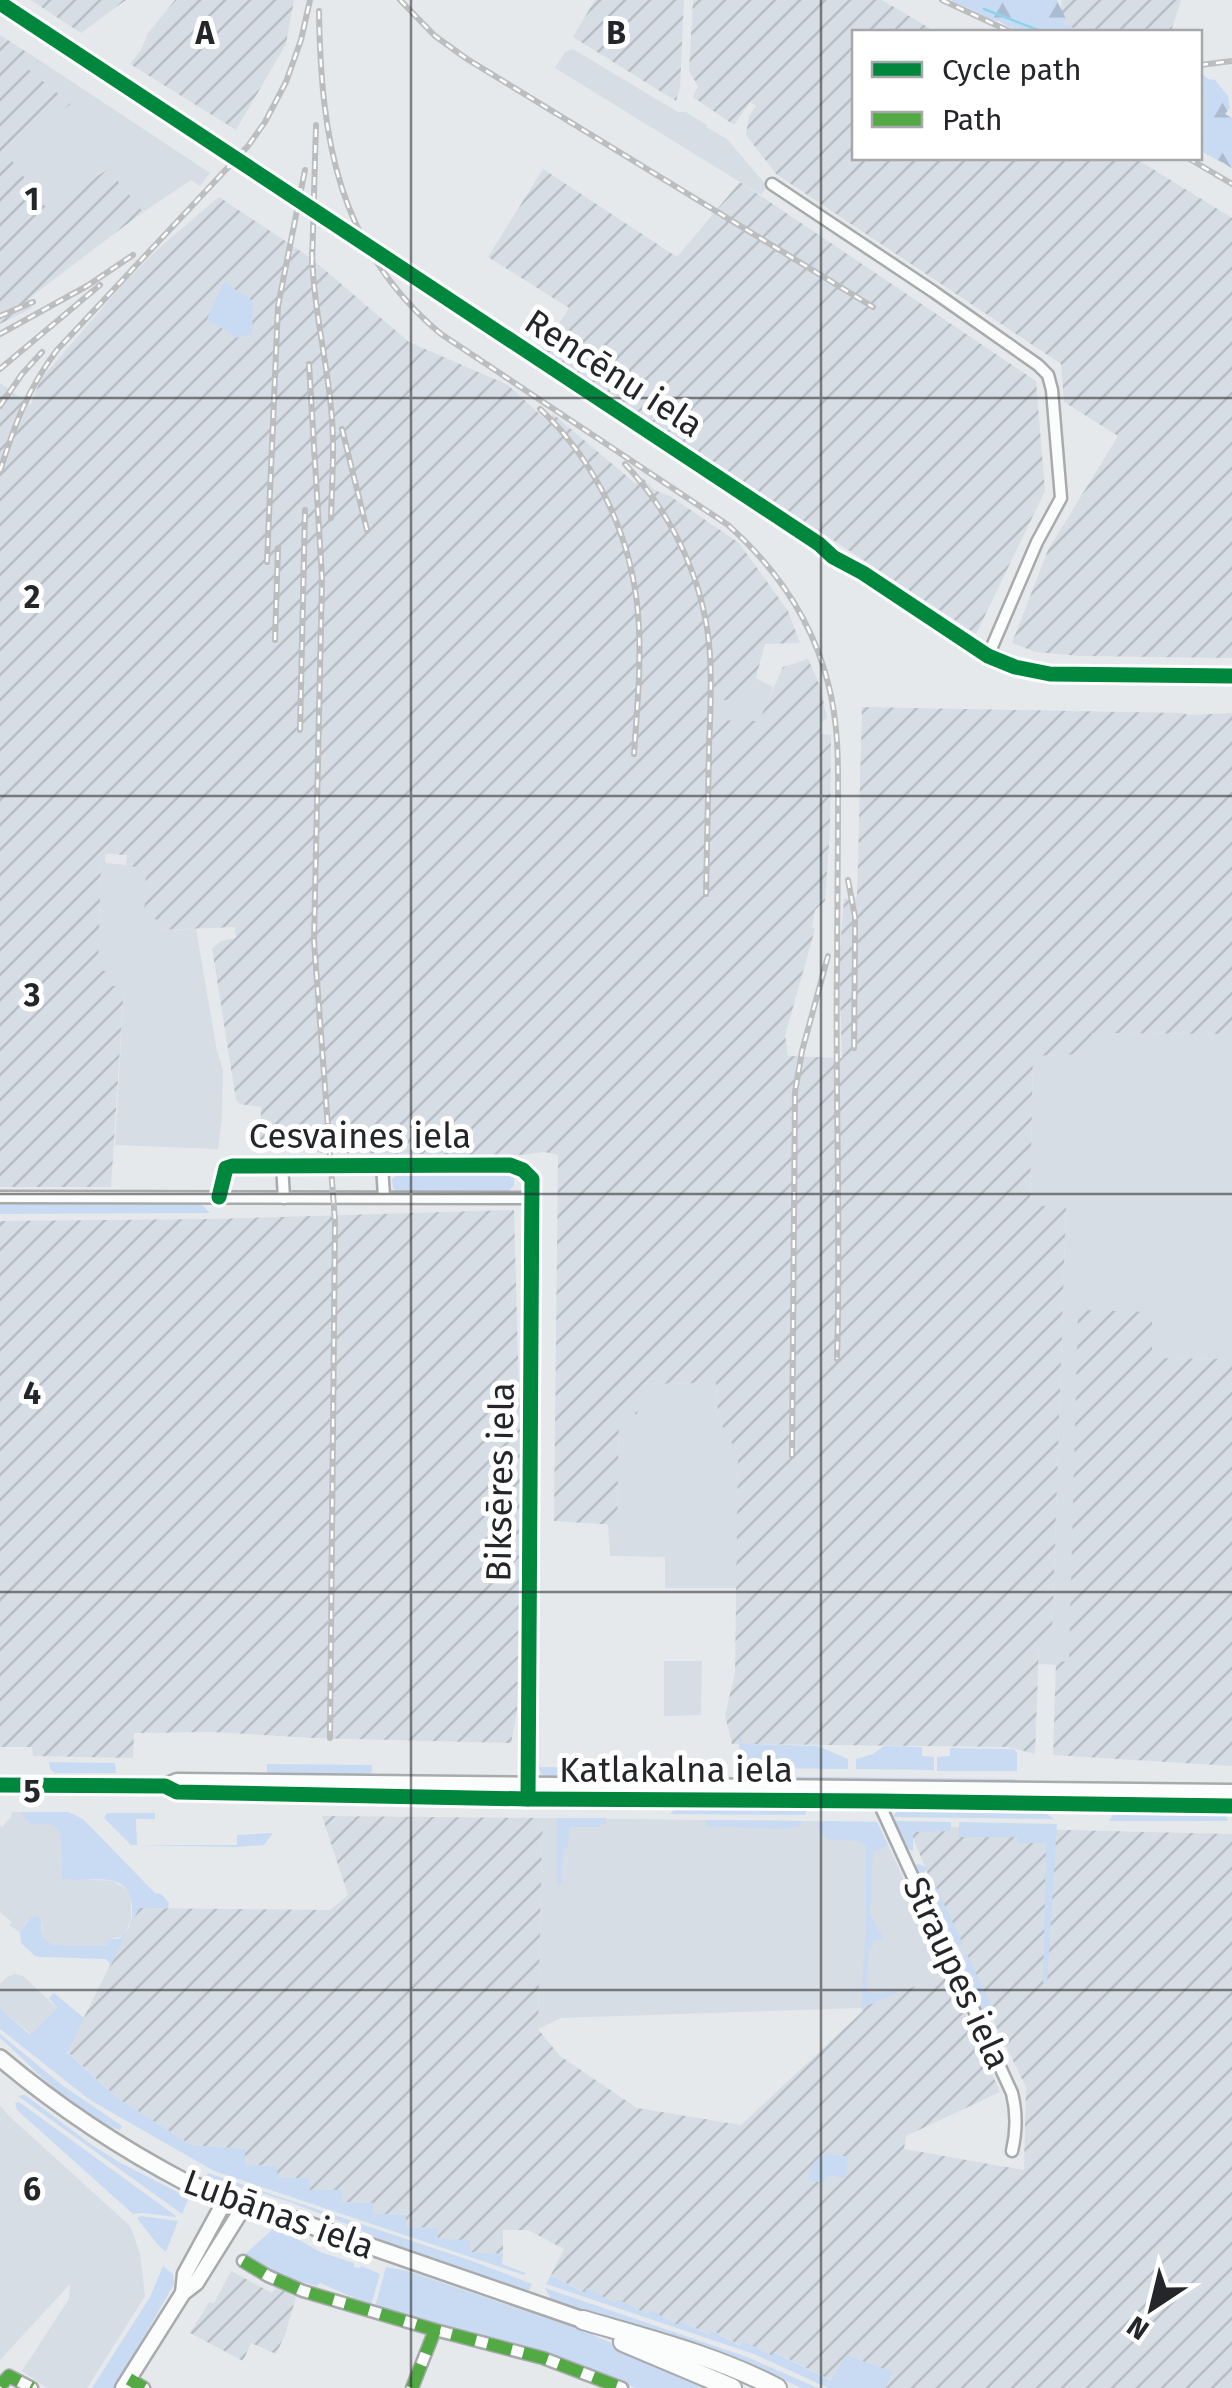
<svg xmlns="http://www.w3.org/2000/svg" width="1232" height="2388" font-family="'Fira Sans',sans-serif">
<defs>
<pattern id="industrial-furrows" width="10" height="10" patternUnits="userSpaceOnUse" patternTransform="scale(2.5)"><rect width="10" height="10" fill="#d6dde5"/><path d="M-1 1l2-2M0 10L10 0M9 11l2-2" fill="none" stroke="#b8bec4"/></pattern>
<pattern id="forest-firs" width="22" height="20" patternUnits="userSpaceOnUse" patternTransform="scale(2.5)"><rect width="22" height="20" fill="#c8dbf2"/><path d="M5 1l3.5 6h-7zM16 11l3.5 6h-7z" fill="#acbcd0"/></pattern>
</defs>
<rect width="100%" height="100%" fill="#e6e9ec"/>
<g fill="#d6dde5">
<polygon points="573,49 678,112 686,112 707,125 706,127 727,139 767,186 761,195 555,68 565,52"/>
<polygon points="39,60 210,173 200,186 191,180 143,212 107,169 47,210 5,151 71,104 28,69"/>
<polygon points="756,678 773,687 760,722 712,720 711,700 745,700 752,692"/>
<polygon points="101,858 105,858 106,863 146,867 159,930 196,929 217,1051 223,1070 222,1117 218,1149 115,1145 124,987 110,986 98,971"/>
<polygon points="1091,1033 1232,1034 1232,1359 1152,1358 1069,1662 1057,1662 1056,1665 1039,1664 1039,1645 1052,1635 1066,1209 1030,1206 1033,1056 1087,1054"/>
<polygon points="716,1383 718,1418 738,1453 737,1588 665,1588 665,1557 610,1556 608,1524 617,1524 619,1415 642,1384"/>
<polygon points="664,1661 702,1661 701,1715 664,1716"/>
<polygon points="12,1812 23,1812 23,1816 30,1824 53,1825 60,1832 62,1878 113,1881 129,1891 131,1897 131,1920 124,1936 109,1939 107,1946 52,1945 42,1936 42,1923 27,1921 20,1932 9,1925 12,1922 0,1912 0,1825 2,1827 11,1817"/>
<polygon points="546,1818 877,1822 948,1973 861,2008 561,2018 538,2029 542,1834"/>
<polygon points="14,1974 23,1976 57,2008 32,2035 0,2008 0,1984 7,1977"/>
<polygon points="0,2105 9,2116 130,2226 140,2253 145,2296 87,2388 47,2388 22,2371 69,2299 70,2284 0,2360"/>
</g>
<g fill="url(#industrial-furrows)">
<polygon points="31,0 126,0 81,33"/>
<polygon points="175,0 294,0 286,44 236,130 130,64 141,50 148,33"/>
<polygon points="595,0 684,0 680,88 676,101 573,37"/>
<polygon points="693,0 882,0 936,32 854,32 854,158 1135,158 1232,218 1232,658 1080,656 1036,652 1012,643 1048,550 1118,436 1064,402 1061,364 776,174 746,135 749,116 756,106 750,102 734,125 693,97 698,86 689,71"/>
<polygon points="1062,0 1181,0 1171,32 1081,32 1058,26"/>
<polygon points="0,35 39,60 28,69 71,104 5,151 47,209 108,169 143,212 28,299 32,308 0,324"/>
<polygon points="543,169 677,257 740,182 1036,381 1045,491 976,634 542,349 569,308 488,257"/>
<polygon points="219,197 312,259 409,342 508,385 547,421 553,414 636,484 643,478 654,490 670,496 739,543 788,611 800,643 765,644 752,692 745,700 712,700 712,720 759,721 783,667 808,659 820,686 827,718 821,723 820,734 831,735 830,830 825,901 815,910 812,927 815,929 785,1036 788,1056 842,1058 839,964 844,899 857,897 862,707 1183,713 1188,715 1232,713 1232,1034 1092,1033 1088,1054 1033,1056 1030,1205 1066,1208 1052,1635 1039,1646 1035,1754 1008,1747 732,1744 725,1715 735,1673 738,1454 718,1418 716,1383 642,1384 637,1414 619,1415 617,1525 554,1521 558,1155 545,1152 520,1155 325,1153 306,1151 305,1149 260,1150 261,1107 240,1104 236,1100 212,948 221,941 236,938 235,927 159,930 156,919 144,919 146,868 126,866 127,855 106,854 105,858 101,859 98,970 112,972 111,986 124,986 111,1187 0,1187 0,383 31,405 40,380 124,283 160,247"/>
<polygon points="514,1210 521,1468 517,1712 511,1743 314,1738 211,1732 134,1733 133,1758 33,1756 32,1747 0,1747 0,1221 212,1219"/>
<polygon points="1078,1310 1152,1312 1152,1358 1232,1359 1232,1766 1053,1755 1056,1662 1069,1661"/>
<polygon points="322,1816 546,1818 542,1834 538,2029 560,2056 637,2108 741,2125 863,2011 861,2008 948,1973 1000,2092 906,2136 904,2149 1024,2170 1026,2087 966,1965 908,1826 1232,1834 1232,2388 885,2388 893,2372 832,2381 775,2352 772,2356 744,2342 741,2346 713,2331 710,2335 681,2321 678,2325 650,2311 647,2315 619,2300 616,2304 587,2289 585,2293 551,2275 564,2249 528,2230 503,2230 503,2254 470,2252 469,2240 437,2240 437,2228 405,2227 405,2215 373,2214 373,2203 341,2202 277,2178 277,2166 245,2165 245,2149 191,2145 116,2097 67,2051 139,1908 330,1910 348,1895"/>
<polygon points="231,2271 272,2293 276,2287 296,2297 285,2335 276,2354 251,2343 243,2361 190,2333 209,2302 214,2303"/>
</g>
<g fill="#c8dbf2">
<polygon points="224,282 253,301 252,334 237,338 207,319"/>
<polygon points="402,1171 506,1172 514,1177 514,1185 508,1192 398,1192 393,1188 392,1179"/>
<polygon points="0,1204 201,1204 210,1213 0,1214"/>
<polygon points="741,1737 742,1744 818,1746 848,1759 848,1769 743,1768 739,1762 739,1738"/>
<polygon points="884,1746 922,1747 922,1756 934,1757 934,1770 856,1769 856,1759 873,1754"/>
<polygon points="950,1748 1014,1749 1017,1753 1017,1771 937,1771 937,1757 950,1756"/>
<polygon points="49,1762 115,1763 116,1773 55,1773 50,1769"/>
<polygon points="267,1764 372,1765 372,1771 368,1777 364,1778 267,1774"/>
<polygon points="539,1767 727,1770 717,1781 548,1779 541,1774"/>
<polygon points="748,1776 1016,1779 1011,1784 755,1782"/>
<polygon points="679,1805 801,1807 806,1811 806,1815 670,1814"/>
<polygon points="904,1808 1041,1810 1054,1819 893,1817 898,1809"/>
<polygon points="1115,1811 1225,1813 1228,1821 1109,1821"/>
<path d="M 23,1812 L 68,1812 L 83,1819 L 155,1893 L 161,1894 L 169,1903 L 168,1908 L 139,1908 L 111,1965 L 106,1959 L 41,1957 L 35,1956 L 21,1943 L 20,1932 L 31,1917 L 36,1916 L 41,1920 L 42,1936 L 52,1945 L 107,1946 L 109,1939 C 115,1939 120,1940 124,1935 C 136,1923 136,1891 119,1883 C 103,1875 79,1883 62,1878 L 60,1832 L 53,1825 L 30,1824 L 23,1816 Z"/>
<polygon points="107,1813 155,1813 155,1819 136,1819 137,1845 237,1845 237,1835 273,1833 264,1845 236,1847 131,1845 104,1818"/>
<polygon points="557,1818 606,1818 606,1824 601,1824 600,1827 569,1827 568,1848 563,1849 562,1884 557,1885"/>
<polygon points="706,1820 801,1821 801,1826 785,1829 706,1826"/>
<polygon points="818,1821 877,1822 888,1845 873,1852 870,1915 883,1938 873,1941 873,1947 869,1948 866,1992 880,1994 896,1990 897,1993 861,2008 866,1922 866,1847 863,1843 858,1841 827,1839 818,1828"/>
<polygon points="892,1821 951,1822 951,1831 913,1832 913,1851 904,1847"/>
<polygon points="959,1822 1057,1824 1047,1984 1043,1983 1046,1843 1018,1843 1017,1837 959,1837"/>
<polygon points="918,1864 928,1868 924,1872 928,1879 932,1878 963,1944 958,1946 950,1943 914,1869"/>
<polygon points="967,1954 995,2013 986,2015 983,2013 960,1966 960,1959"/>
<polygon points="54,1993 84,2018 67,2052 116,2097 191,2145 245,2149 245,2165 277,2166 278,2178 309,2178 310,2190 341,2190 342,2202 373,2203 374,2214 406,2215 406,2227 438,2228 438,2239 470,2240 470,2252 503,2254 502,2264 526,2273 524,2275 214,2171 90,2100 0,2029 0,2008 29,2034 32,2034 57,2008 49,1998"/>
<path d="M 0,2034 L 62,2085 L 122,2126 L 120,2130 C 72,2114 38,2071 0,2038 Z"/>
<polygon points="25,2095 92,2145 119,2162 189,2198 182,2214 18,2096"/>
<polygon points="19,2102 176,2216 176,2217 142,2213 133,2214 17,2110 15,2103"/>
<path d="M 832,2153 L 848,2157 L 846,2178 L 826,2175 L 824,2183 L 808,2180 C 811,2164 815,2156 832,2153 Z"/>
<polygon points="208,2173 472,2261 532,2284 529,2290 527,2291 392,2245 347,2224 290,2202 252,2190 204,2179"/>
<polygon points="141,2216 178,2221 166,2252 157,2244 137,2218"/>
<path d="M 273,2229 L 291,2235 L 320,2252 L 354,2263 L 354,2267 L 359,2268 L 361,2266 L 380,2274 L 371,2305 L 320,2283 L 317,2286 C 293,2279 261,2274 245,2254 Z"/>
<polygon points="163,2266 173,2274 174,2284 115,2388 92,2388 150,2297"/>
<polygon points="386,2267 408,2271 584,2331 715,2388 636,2388 545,2353 375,2307"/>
<polygon points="551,2275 584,2293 587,2288 615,2303 618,2299 647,2314 650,2310 678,2325 681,2321 709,2335 712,2331 740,2346 743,2341 772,2356 774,2352 831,2381 846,2355 893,2372 885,2388 828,2388 754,2354 546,2284"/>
<polygon points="545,2288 747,2357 818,2388 801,2388 754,2365 711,2354 551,2299"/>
</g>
<g fill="url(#forest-firs)">
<path d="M 952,0 L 1057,0 L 1066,19 L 1062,24 L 1071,26 L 1079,32 C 1052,33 1021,38 999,21 C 981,20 968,5 953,3 Z"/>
<path d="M 1200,72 L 1208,79 L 1215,80 L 1228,96 L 1230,108 L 1225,114 L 1232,118 L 1232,169 C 1222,160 1210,158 1200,150 Z"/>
</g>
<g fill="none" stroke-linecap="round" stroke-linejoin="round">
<polyline stroke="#8cd4eb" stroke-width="2.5" points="984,9 1043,32"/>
<g stroke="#a8aaac" stroke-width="15">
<g id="street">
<polyline points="0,3 819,544 833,557 863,573 988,656 1015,667 1050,674 1232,676"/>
<polyline points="772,184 934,292 1038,365 1048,375 1052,390 1061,498 1037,542 988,656"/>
<polyline points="282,1165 284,1198"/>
<polyline points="382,1165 384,1197"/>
<polyline points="0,1197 533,1198"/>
<polyline points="219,1197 226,1168 232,1166 510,1165 523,1170 532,1179 528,1788"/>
<path d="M 878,1801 L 1012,2093 C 1017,2113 1017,2130 1012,2151"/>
<polyline points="243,2261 268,2276 303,2291 435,2330 543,2358 622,2388"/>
<polyline points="129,2379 144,2388"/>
<polyline points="0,2386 9,2376 32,2388"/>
<polyline points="412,2388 435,2330"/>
</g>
</g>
<g stroke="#a8aaac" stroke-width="19">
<g id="secondary">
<polyline points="0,1785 165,1786 177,1792 528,1799 878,1801 1232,1806"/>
<polyline points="165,1786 177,1781 1232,1792"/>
<polyline points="183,2293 185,2274 227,2197"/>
<polyline points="123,2388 183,2293 196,2283 246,2203"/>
</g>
</g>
<g stroke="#a8aaac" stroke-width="20">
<path id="primary" d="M 0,2058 C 58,2107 120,2148 187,2183 L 583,2320"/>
</g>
<g stroke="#a8aaac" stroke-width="22">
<g id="highway">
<path d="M 583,2320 C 648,2339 716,2356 777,2388"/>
<polyline points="623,2342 732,2388"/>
</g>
</g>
<use href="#street" stroke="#fbfcfc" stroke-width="10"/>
<use href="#secondary" stroke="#fbfcfc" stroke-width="14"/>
<use href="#primary" stroke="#fbfcfc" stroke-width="15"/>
<use href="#highway" stroke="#fbfcfc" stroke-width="18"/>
<g stroke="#bcbdbe" stroke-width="6">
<g id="rail">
<polyline points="400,0 435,36 467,59 873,307"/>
<polyline points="942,0 1011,32"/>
<path d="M 319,11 C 321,138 337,247 441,334 L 728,525 C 776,568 812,620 828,683 C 840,728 838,773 838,819 C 838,867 837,915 837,963 C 835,1095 841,1227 837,1359"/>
<polyline points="1200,65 1232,61"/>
<polyline points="1188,158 1232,184"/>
<path d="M 312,252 C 313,305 326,355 331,408 C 335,444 332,481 331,518"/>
<polyline points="312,265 316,125"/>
<polyline points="0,316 33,302"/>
<polyline points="0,334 87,286 133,255"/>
<polyline points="309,364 322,578 314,941 335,1221 330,1738"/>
<polyline points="0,369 100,285"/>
<polyline points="0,406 22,374 42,352"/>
<path d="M 540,409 C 597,462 632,538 638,614 C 642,660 637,708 634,754"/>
<polyline points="342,429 367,530"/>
<path d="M 625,464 C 674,516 706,585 710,656 C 712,687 710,718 709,748 C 708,797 707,846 706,894"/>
<path d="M 0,471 C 15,424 27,390 57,350 L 248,146 L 265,122 L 286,82 L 301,40 L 310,0"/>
<polyline points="267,562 278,306 305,170"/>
<polyline points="275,640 278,548"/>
<polyline points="300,730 305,510"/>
<polyline points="848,880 855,917 855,940 854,1048"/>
<polyline points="792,1456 795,1092 802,1051 828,956"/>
</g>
</g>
<use href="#rail" stroke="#fff" stroke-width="2.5" stroke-dasharray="8" stroke-linecap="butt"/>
<g stroke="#53aa44" stroke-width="12" stroke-dasharray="25 12" stroke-linecap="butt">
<polyline points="243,2261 268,2276 303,2291 435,2330 543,2358 622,2388"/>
<polyline points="129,2379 144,2388"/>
<polyline points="0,2386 9,2376 32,2388"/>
<polyline points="412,2388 435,2330"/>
</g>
<g stroke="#fff" stroke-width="21">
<g id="cycleway">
<polyline points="0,3 819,544 833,557 863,573 988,656 1015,667 1050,674 1232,676"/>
<polyline points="219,1197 226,1168 232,1166 510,1165 523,1170 532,1179 528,1799"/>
<polyline points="0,1785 165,1786 177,1792 528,1799 878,1801 1232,1806"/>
</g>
</g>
<use href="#cycleway" stroke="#00873e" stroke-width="15"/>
</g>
<path fill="none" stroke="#242629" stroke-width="2.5" stroke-opacity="0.55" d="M 411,0 L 411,2388M 821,0 L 821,2388M 0,398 L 1232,398M 0,796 L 1232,796M 0,1194 L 1232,1194M 0,1592 L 1232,1592M 0,1990 L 1232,1990"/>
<g text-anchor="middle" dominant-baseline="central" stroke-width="10" stroke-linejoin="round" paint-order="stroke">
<g font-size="35" fill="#242629" stroke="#fff">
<text transform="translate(614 373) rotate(33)">Rencēnu iela</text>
<text x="360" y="1136">Cesvaines iela</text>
<text transform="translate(500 1482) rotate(-89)">Biksēres iela</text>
<text x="676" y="1770">Katlakalna iela</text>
<text transform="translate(957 1973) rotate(65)">Straupes iela</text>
<text transform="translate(279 2214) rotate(20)">Lubānas iela</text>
</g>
</g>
<g font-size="32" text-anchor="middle" font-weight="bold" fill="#242629" stroke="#fff" stroke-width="10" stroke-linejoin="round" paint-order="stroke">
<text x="205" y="44">A</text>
<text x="616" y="44">B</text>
<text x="32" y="210">1</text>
<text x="32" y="608">2</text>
<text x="32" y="1006">3</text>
<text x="32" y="1404">4</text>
<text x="32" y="1802">5</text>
<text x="32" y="2200">6</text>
</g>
<rect x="852" y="30" width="350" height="130" fill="#ffffff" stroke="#a7a8a9" stroke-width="2.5"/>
<rect x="872" y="62" width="50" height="15" fill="#00873e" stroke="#a7a8a9" stroke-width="2.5"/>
<text x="942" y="80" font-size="30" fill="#242629">Cycle path</text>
<rect x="872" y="112" width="50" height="15" fill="#53aa44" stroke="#a7a8a9" stroke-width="2.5"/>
<text x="942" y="130" font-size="30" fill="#242629">Path</text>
<g transform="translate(1152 2308) rotate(215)" stroke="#ffffff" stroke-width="8" paint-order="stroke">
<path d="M0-8L18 38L0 25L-18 38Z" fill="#242629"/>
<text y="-15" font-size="28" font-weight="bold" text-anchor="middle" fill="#242629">N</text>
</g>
</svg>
